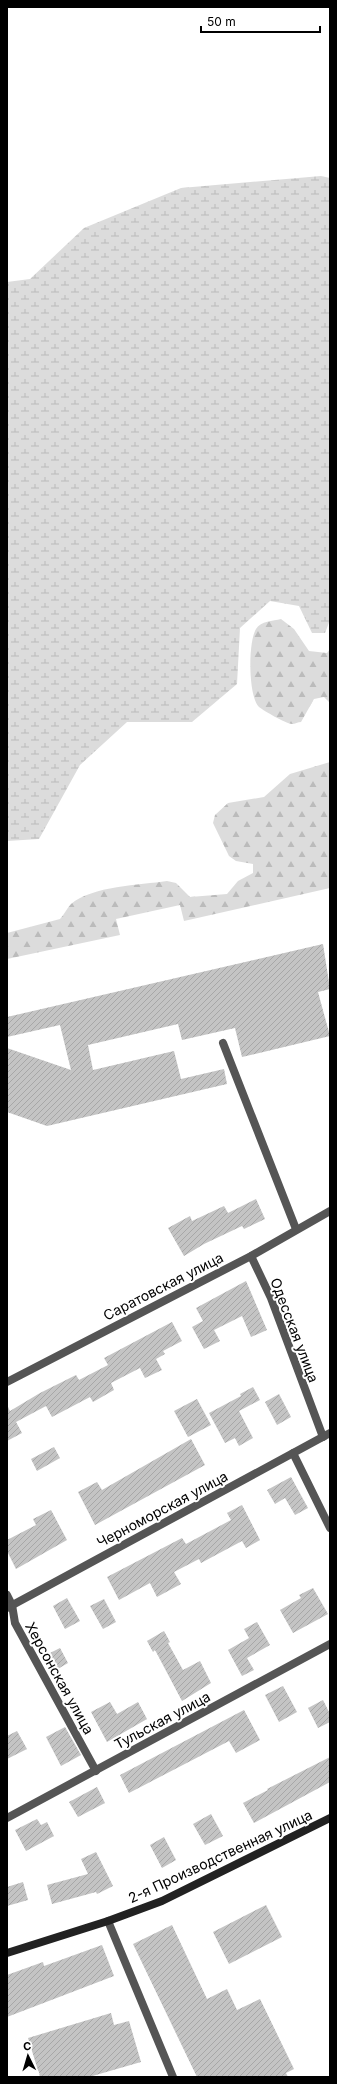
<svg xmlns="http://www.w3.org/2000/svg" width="337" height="2084" font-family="Inter,sans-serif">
<defs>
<pattern id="forest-firs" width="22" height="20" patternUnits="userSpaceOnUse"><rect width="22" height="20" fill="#dcdcdc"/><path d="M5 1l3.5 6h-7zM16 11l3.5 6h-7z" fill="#bbb"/></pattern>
<pattern id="wetland-marsh" width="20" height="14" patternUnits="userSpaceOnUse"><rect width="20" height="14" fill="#dcdcdc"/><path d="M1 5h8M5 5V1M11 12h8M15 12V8" fill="none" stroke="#bbb"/></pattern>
<pattern id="building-hatch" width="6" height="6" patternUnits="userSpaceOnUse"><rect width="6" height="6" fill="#c4c4c4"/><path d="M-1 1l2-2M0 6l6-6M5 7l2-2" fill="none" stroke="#a7a7a7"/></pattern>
</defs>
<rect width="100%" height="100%" fill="#fff"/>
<g fill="url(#forest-firs)">
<path d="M 281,619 L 294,629 L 309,651 L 327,653 L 330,649 L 330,703 L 324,697 L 314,699 L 301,722 C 298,722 295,724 292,724 C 285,723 264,711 259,707 C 248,696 248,642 256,629 C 261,621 273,621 281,619 Z"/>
<path d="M 330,762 L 330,888 L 184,921 L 180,905 L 116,919 L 120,935 L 7,959 L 7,933 L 60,919 C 64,915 67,908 71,904 C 92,886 140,885 167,881 L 176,883 L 190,897 L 227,894 L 238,881 L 253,873 L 253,864 L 236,861 L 229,856 L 213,823 L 215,815 L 228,803 L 264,797 L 290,774 Z"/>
</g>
<polygon fill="url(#wetland-marsh)" points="321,176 330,178 330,620 325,633 312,633 299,606 270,601 240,628 237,684 192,722 127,722 80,765 39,839 7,841 7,282 30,279 84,228 181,188"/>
<g fill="url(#building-hatch)">
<polygon points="323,944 330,989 318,992 330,1036 242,1057 235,1028 182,1040 178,1024 88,1045 93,1070 174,1051 181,1079 224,1069 227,1084 47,1126 7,1112 7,1048 71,1070 60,1025 7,1037 7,1017"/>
<polygon points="256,1199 265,1219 244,1229 242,1226 204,1244 184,1256 168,1228 190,1216 192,1221 224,1206 228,1213"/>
<polygon points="246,1281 267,1330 251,1337 242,1316 214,1330 220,1341 204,1349 192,1327 203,1321 196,1308"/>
<polygon points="172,1322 182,1341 163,1351 165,1354 156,1359 162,1370 145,1378 140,1368 111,1383 114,1390 93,1402 90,1397 52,1417 46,1406 16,1422 22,1433 7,1441 7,1405 10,1411 40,1393 76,1375 79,1380 108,1365 104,1358"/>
<polygon points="253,1387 260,1400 239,1411 253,1438 239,1446 235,1438 225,1443 209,1413 241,1396 240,1394"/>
<polygon points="279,1394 291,1417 277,1425 265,1402"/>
<polygon points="197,1399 211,1425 188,1437 174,1411"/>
<polygon points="191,1439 205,1465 95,1525 78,1492 97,1482 102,1490"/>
<polygon points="54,1447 60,1458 37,1471 31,1459"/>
<polygon points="291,1477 308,1508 295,1515 285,1498 275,1504 267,1490"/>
<polygon points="242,1505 260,1540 246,1548 242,1541 201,1563 199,1559 174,1572 181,1584 157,1597 150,1583 119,1600 107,1577 182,1538 186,1544 231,1520 227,1513"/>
<polygon points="51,1510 67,1540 16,1569 7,1551 7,1540 36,1525 33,1519"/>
<polygon points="313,1588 328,1614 293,1633 280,1610 301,1598 299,1595"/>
<polygon points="67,1598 80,1621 65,1629 53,1606"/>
<polygon points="104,1599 116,1622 103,1629 90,1606"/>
<polygon points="257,1622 270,1645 247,1658 254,1670 242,1676 228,1650 249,1638 244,1629"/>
<polygon points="164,1631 170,1642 168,1643 183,1670 200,1661 211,1683 182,1701 155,1650 153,1652 147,1641"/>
<polygon points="60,1648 68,1663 56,1670 48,1654"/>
<polygon points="283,1686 297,1712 279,1722 265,1695"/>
<polygon points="323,1700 330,1714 330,1722 318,1728 308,1708"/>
<polygon points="110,1702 117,1714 138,1702 147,1719 107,1742 91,1712"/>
<polygon points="244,1710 260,1740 236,1753 229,1741 129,1793 120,1775"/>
<polygon points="65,1727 81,1755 61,1766 46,1737"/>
<polygon points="17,1731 27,1749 7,1759 7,1736"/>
<polygon points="330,1757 330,1782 254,1823 243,1803 268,1790 267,1789"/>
<polygon points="97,1787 105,1803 78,1817 69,1802"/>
<polygon points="211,1814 223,1836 205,1845 193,1824"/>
<polygon points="37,1819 41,1825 47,1822 54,1836 26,1851 15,1830"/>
<polygon points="164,1837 176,1860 162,1868 150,1845"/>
<polygon points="96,1852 113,1886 97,1894 96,1892 52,1904 47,1885 88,1874 81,1859"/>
<polygon points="23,1882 28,1900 7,1906 7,1887"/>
<polygon points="266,1905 282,1937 229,1964 213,1932"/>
<polygon points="172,1925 207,1999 227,1989 237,2010 260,1999 294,2069 286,2073 288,2077 197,2077 133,1944"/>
<polygon points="102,1945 114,1976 7,2017 7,1975 43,1962 44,1966"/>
<polygon points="111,2013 114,2025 129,2021 141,2062 89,2077 40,2077 28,2038"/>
</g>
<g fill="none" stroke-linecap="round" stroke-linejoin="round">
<g stroke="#555" stroke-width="8">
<polyline points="223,1043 296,1229"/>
<polyline points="108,1921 173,2077"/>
</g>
<g stroke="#555" stroke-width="8">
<polyline points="251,1256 271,1298 323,1437"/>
<polyline points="7,1382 251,1256 330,1211"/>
<polyline points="293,1453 330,1528"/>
<polyline points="7,1595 12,1605 15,1623 96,1771"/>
<polyline points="7,1608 330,1433"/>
<polyline points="7,1818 330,1644"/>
</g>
<polyline stroke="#222" stroke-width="8" points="7,1953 108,1921 162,1901 330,1818"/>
</g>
<g text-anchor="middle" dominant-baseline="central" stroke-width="4" stroke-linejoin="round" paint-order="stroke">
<g font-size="14" fill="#000" stroke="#fff">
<text transform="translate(163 1286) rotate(-27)">Саратовская улица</text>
<text transform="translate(295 1330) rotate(69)">Одесская улица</text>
<text transform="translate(162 1509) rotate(-28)">Черноморская улица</text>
<text transform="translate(60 1678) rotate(61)">Херсонская улица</text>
<text transform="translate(162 1720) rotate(-28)">Тульская улица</text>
<text transform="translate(220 1856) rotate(-25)">2-я Производственная улица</text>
</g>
</g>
<rect width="337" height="2084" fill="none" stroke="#000000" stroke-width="16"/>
<g transform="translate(28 2056) rotate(355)" stroke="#ffffff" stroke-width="3" paint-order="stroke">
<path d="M0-3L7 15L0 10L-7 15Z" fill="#000000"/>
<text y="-6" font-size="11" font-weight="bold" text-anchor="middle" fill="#000000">С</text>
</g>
<path d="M201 26v6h119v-6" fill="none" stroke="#000000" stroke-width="2"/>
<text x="207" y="26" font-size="12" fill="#000000" stroke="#ffffff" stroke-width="3" paint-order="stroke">50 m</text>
</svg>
